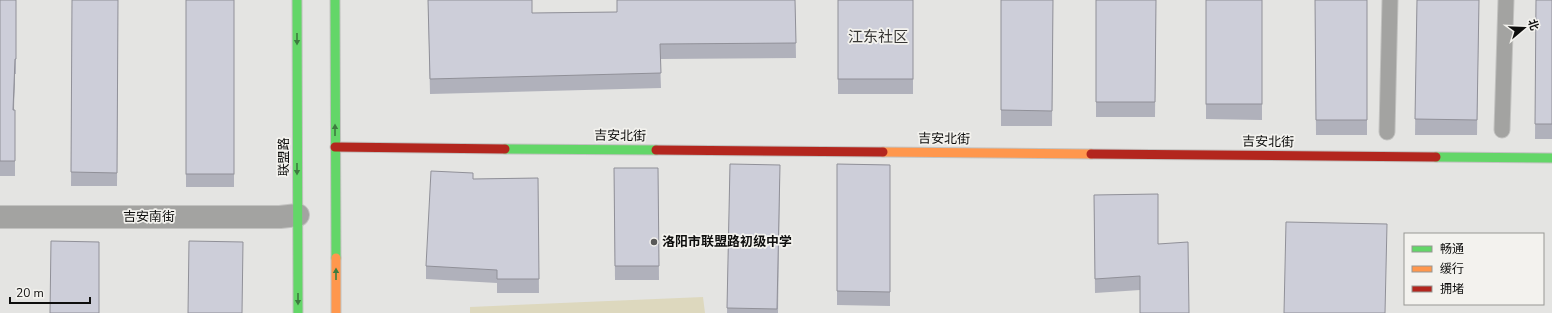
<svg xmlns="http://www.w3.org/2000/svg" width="1552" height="313" font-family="'Nunito Sans','Noto Sans SC',sans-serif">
<rect width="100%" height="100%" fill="#e4e4e2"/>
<polygon fill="#ddd8be" points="703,297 705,313 470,313 470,307"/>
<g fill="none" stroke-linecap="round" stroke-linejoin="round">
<g stroke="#c2c2c0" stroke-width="17">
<g id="lane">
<polyline points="1502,130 1506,0"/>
<polyline points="1387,132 1390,0"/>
</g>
</g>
<g stroke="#c2c2c0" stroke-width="24">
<polyline id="street" points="0,217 280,217 298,215"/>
</g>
<g stroke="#c2c2c0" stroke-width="11">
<g id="fast">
<polyline points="297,0 298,313"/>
<polyline points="335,0 336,258"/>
<polyline points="505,149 656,150"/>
<polyline points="1436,157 1552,158"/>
</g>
</g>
<g stroke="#c2c2c0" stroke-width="11">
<g id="slow">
<polyline points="883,152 1091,154"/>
<polyline points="336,258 336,313"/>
</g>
</g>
<g stroke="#c2c2c0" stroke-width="11">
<g id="jam">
<polyline points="335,147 505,149"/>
<polyline points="656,150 883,152"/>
<polyline points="1091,154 1436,157"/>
</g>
</g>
<use href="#lane" stroke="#a3a3a1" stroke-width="15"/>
<use href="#street" stroke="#a3a3a1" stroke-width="22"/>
<use href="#fast" stroke="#63d668" stroke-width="9"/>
<use href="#slow" stroke="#ff974d" stroke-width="9"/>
<use href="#jam" stroke="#b3261e" stroke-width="9"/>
</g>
<g fill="#b0b1bb">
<polygon points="0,0 16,0 16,74 15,74 14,110 15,110 15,176 0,176"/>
<polygon points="72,0 118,0 117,186 71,186"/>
<rect x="186" y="0" width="48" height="187"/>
<polygon points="428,0 532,13 617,12 795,0 796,58 660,59 661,88 430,94"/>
<rect x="838" y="0" width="75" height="94"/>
<polygon points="1001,0 1053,0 1052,126 1001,126"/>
<polygon points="1096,0 1156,0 1155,117 1096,117"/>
<polygon points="1206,0 1262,0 1262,120 1206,119"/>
<polygon points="1315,0 1367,0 1367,135 1316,135"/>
<polygon points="1417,0 1479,0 1477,135 1415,135"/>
<polygon points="1536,0 1552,0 1552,139 1535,139"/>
<polygon points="730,164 780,179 778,313 727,313"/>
<polygon points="837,164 890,165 890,306 837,305"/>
<polygon points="614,168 658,168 659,280 615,280"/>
<polygon points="538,178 539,293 497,293 497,283 426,279 426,266 473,179"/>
<polygon points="1094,195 1158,244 1140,290 1095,293"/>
</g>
<polygon fill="#909098" points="15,59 15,74 13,125 13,110"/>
<g fill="#cdced9" stroke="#909098">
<polygon points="0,0 16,0 16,59 15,59 13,110 15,110 15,161 0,161"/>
<polygon points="72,0 118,0 117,173 71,172"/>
<rect x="186" y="0" width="48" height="174"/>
<polygon points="428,0 532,0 532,13 617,12 617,0 795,0 796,43 660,44 661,73 430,79"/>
<rect x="838" y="0" width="75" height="79"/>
<polygon points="1001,0 1053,0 1052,111 1001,110"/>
<polygon points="1096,0 1156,0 1155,102 1096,102"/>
<rect x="1206" y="0" width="56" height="104"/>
<polygon points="1315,0 1367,0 1367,120 1316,120"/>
<polygon points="1417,0 1479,0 1477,120 1415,119"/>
<polygon points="1536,0 1552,0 1552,124 1535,124"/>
<polygon points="730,164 780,165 777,309 727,308"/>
<polygon points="837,164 890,165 890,292 837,291"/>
<polygon points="614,168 658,168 659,266 615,266"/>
<polygon points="431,171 473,173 473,179 538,178 539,279 497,279 497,270 426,266"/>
<polygon points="1158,194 1158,244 1188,242 1189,313 1140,313 1140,276 1095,279 1094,195"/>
<polygon points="1286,222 1387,224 1385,313 1284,313"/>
<polygon points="51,241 99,242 99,313 50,313"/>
<polygon points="189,241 243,242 242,313 188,313"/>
</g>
<defs><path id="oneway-solid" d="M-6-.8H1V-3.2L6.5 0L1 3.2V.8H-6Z"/></defs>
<g fill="#3d7c3f">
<use href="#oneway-solid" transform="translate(297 39) rotate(90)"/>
<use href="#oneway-solid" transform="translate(335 130) rotate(-90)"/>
<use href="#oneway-solid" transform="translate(297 169) rotate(90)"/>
<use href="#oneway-solid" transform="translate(336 274) rotate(-90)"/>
<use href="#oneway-solid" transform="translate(298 299) rotate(90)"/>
</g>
<circle fill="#595958" stroke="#f3f2ee" stroke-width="1.5" cx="654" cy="242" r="4"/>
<g text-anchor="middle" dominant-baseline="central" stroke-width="3.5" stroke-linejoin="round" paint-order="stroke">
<g font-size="13" fill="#0e0e0d" stroke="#f3f2ee">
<text transform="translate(620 136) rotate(1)">吉安北街</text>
<text transform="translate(944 139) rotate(1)">吉安北街</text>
<text transform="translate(1268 142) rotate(1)">吉安北街</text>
<text transform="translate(284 157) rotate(-90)">联盟路</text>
<text x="149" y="217">吉安南街</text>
</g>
<g font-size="13" font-weight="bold" fill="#0e0e0d" stroke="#f3f2ee" text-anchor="start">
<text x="662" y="242">洛阳市联盟路初级中学</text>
</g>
<g font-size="15" fill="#373634" stroke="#f3f2ee">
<text x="878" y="37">江东社区</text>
</g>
</g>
<rect x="1404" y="233" width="140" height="72" fill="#f3f2ee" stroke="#979794"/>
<rect x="1412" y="246" width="20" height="6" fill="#63d668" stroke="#979794"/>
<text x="1440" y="253" font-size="12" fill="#0e0e0d">畅通</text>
<rect x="1412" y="266" width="20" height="6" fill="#ff974d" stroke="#979794"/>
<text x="1440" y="273" font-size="12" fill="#0e0e0d">缓行</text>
<rect x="1412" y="286" width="20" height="6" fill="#b3261e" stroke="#979794"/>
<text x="1440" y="293" font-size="12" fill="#0e0e0d">拥堵</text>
<g transform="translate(1524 28) rotate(71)" stroke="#f3f2ee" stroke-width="3" paint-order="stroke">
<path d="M0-3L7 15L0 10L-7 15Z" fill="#0e0e0d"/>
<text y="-6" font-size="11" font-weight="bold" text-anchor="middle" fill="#0e0e0d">北</text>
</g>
<path d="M10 297v6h80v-6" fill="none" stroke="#0e0e0d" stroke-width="2"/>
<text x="16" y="297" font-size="12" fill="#0e0e0d" stroke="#f3f2ee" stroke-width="3" paint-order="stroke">20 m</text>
</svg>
